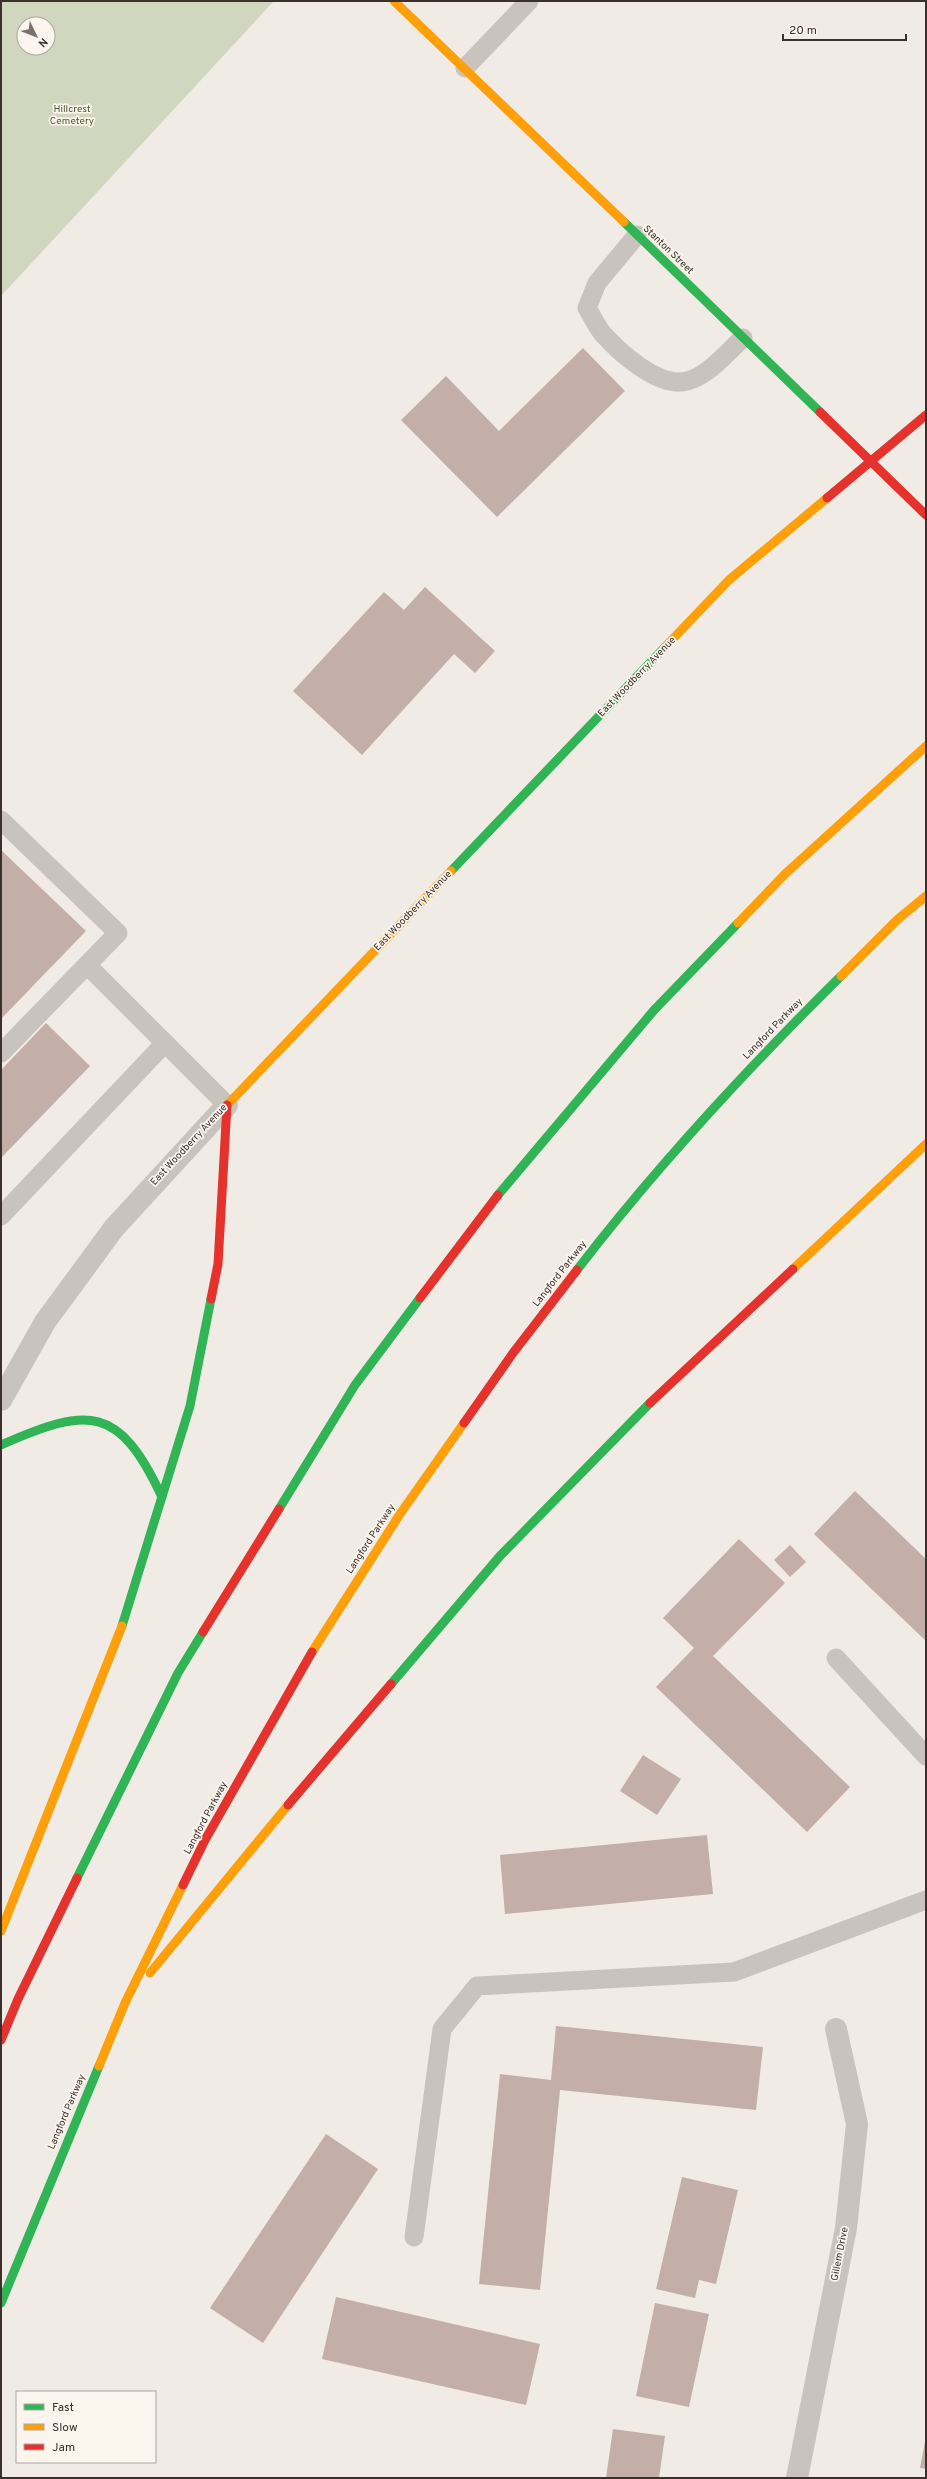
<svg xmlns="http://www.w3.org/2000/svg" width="927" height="2479" font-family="Overpass,sans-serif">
<rect width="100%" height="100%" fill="#f0ebe5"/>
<path fill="#d1d6bf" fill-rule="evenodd" d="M 1,1 L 274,1 L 1,296 ZM 24,24 L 48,24 L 48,48 L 24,48 Z"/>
<g fill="#c3afa7">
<polygon points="583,348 625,391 497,517 401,420 446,376 499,431"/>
<polygon points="425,587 495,651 475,673 454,654 362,755 293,691 384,592 404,610"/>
<polygon points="1,850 86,931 1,1019 2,934"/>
<polygon points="46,1023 90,1066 1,1158 1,1070"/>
<polygon points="855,1491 926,1559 926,1641 814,1534"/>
<polygon points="739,1539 785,1583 713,1656 850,1787 807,1832 656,1687 694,1648 663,1618"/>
<polygon points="790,1545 806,1562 790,1577 774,1560"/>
<polygon points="643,1755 681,1779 657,1815 620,1791"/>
<polygon points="707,1835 713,1894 505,1914 500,1855"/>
<polygon points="556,2026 763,2047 756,2110 560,2090 540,2290 479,2284 500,2074 551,2080"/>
<polygon points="326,2134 378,2169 263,2343 210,2308"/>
<polygon points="682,2177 738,2190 716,2284 699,2280 695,2298 656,2289"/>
<polygon points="336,2297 540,2344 526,2405 322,2359"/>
<polygon points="655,2303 709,2314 689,2407 636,2396"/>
<polygon points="613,2429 665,2436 659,2478 606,2478"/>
<polygon points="925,2441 926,2441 926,2469 920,2468"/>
</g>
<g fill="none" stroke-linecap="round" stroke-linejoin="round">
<g stroke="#c9c3be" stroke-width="19">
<polyline points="465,68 529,1"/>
<path d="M 637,235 L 597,283 L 587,308 C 592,316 597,327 603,334 C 620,353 655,384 682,382 C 705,380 727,352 743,338"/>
<polyline points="1,820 118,933 1,1053"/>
<polyline points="87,965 227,1105"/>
<polyline points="1,1216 165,1043"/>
<polyline points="836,1658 926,1756"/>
<polyline points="414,2237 442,2029 477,1986 734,1972 926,1900"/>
</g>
<g stroke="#c9c3be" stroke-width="22">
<polyline points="1,1400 45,1322 114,1228 227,1105"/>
<polyline points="797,2478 846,2228 857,2124 836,2029"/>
</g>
<g stroke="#30b455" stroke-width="9">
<polyline points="624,222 820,412"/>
<polyline points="451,871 665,647"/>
<polyline points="498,1195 655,1009 738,923"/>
<path d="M 577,1270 C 657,1166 747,1069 841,976"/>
<path d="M 1,1445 C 89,1406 119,1405 162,1497"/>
<polyline points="279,1509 355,1385 420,1298"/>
<polyline points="122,1626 190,1406 211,1299"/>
<polyline points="391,1684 500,1556 650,1403"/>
<polyline points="77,1878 178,1673 203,1632"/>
<polyline points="1,2303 99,2066"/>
</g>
<g stroke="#ff9f0a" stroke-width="9">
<polyline points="394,1 624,222"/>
<polyline points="665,647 729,580 827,498"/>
<polyline points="738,923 785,874 926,746"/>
<polyline points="841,976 898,919 926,896"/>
<polyline points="227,1105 451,871"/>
<polyline points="793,1269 926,1144"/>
<polyline points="312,1652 400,1514 464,1423"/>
<polyline points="1,1931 122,1626"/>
<polyline points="150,1973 288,1805"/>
<polyline points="99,2066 125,2003 183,1885"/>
</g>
<g stroke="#e5322d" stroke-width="9">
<polyline points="820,412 926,515"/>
<polyline points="827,498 926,415"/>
<polyline points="420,1298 498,1195"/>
<polyline points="211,1299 218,1264 227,1105"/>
<polyline points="650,1403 793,1269"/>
<polyline points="464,1423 513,1353 577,1270"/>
<polyline points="203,1632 279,1509"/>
<polyline points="288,1805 391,1684"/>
<polyline points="183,1885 205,1840 312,1652"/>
<polyline points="1,2040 18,1999 77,1878"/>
</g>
</g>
<g text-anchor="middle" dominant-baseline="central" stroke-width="3.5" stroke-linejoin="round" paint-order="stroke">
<g font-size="10" fill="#4a5a2e" stroke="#fbf5ee">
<text x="72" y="109">Hillcrest<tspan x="72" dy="12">Cemetery</tspan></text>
</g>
<g font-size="10" fill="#3b302b" stroke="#fbf5ee">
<text transform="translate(668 250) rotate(44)">Stanton Street</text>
<text transform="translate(637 677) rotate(-46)">East Woodberry Avenue</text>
<text transform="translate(413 911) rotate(-46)">East Woodberry Avenue</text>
<text transform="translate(773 1029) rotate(-46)">Langford Parkway</text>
<text transform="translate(189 1145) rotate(-47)">East Woodberry Avenue</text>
<text transform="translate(560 1274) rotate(-52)">Langford Parkway</text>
<text transform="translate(371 1539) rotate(-57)">Langford Parkway</text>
<text transform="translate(206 1818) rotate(-62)">Langford Parkway</text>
<text transform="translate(67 2112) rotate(-67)">Langford Parkway</text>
<text transform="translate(840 2254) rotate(-79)">Gillem Drive</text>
</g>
</g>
<rect width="927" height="2479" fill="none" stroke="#3b302b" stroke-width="4"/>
<rect x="16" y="2391" width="140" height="72" fill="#fbf5ee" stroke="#aea6a0"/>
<rect x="24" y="2404" width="20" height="6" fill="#30b455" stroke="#aea6a0"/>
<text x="52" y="2411" font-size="12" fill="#3b302b">Fast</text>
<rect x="24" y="2424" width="20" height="6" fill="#ff9f0a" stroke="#aea6a0"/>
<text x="52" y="2431" font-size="12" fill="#3b302b">Slow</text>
<rect x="24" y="2444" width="20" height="6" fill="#e5322d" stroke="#aea6a0"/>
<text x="52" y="2451" font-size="12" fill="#3b302b">Jam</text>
<g transform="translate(36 36) rotate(133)"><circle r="19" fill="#fbf5ee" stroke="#aea6a0"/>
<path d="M0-3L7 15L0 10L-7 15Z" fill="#7a716c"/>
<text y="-6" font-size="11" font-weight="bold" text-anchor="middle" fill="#3b302b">N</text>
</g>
<path d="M783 34v6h123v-6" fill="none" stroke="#3b302b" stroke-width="2"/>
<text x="789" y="34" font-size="12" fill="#3b302b" stroke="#fbf5ee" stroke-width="3" paint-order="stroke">20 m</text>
</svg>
